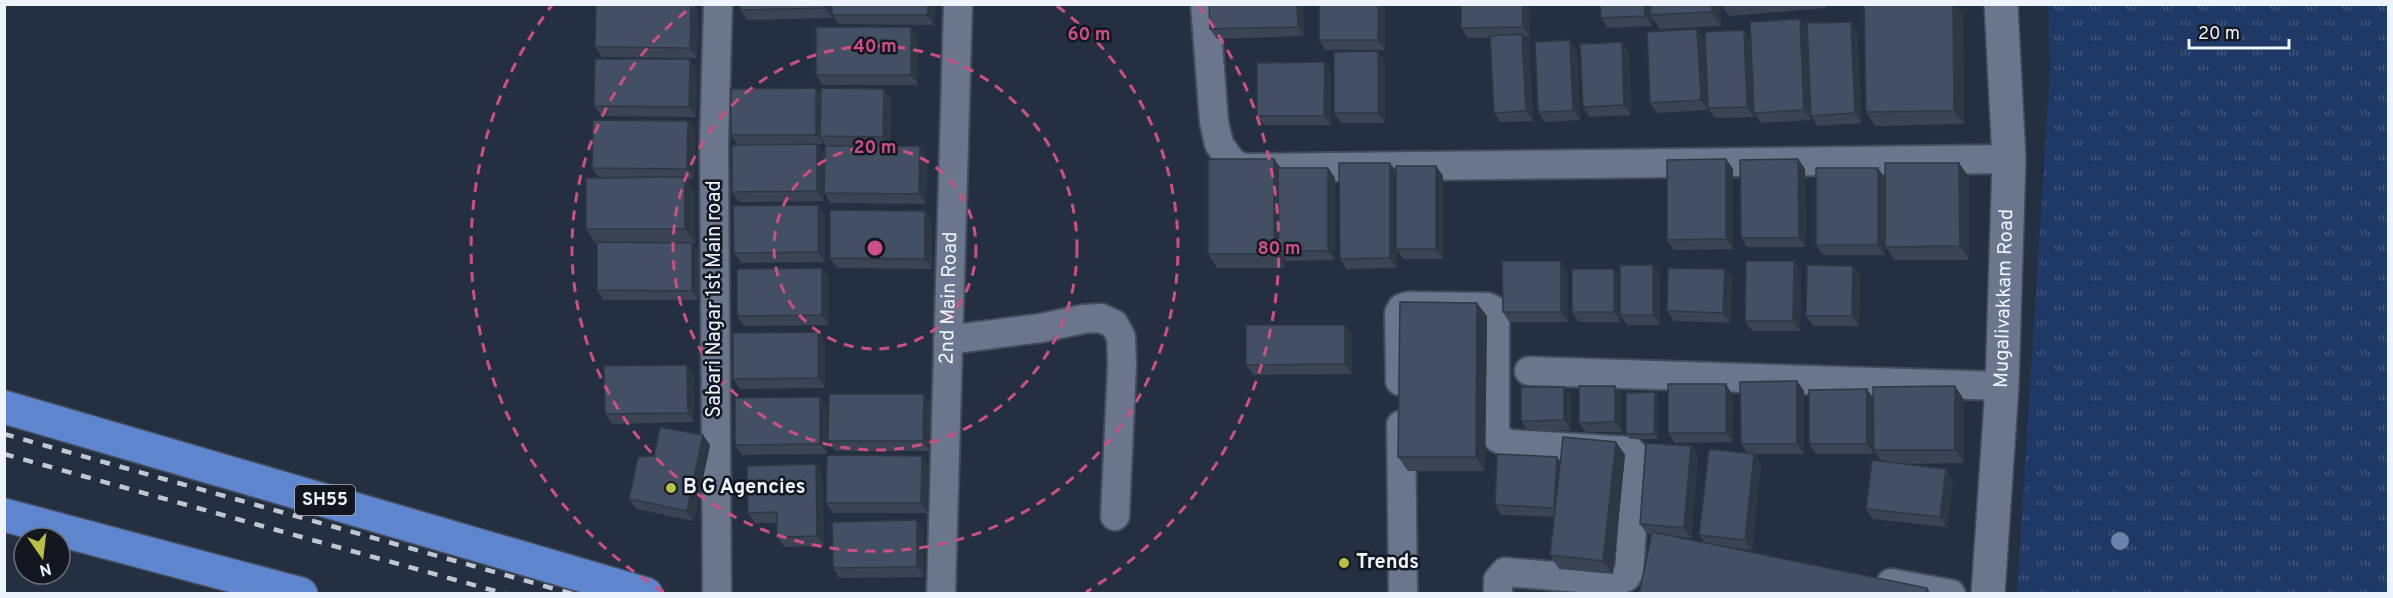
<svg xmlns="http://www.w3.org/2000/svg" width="2393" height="598" font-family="Overpass,sans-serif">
<defs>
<pattern id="grass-tufts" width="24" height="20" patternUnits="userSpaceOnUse" patternTransform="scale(1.5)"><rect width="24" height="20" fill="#1f3967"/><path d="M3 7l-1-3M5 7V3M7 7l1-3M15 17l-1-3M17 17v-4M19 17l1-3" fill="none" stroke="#40567e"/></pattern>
</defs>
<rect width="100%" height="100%" fill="#252f42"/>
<polygon fill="url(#grass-tufts)" points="2048,5 2388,5 2388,593 2017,593 2050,69"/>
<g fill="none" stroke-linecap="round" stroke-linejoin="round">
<g stroke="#434c5b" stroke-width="32">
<g id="street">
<polyline points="1205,4 1214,122 1219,144 1228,157 1234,164 1245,168 2009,159"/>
<polyline points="948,340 1041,328 1083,319 1101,318 1114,324 1121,337 1122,364 1115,516"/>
<polyline points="1529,371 2002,386"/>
<polyline points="1400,381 1399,313 1402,308 1408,306 1487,307 1494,310 1495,315 1495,430 1498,438 1509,444 1630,451 1637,458 1629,572 1626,577 1617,581 1505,572 1498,580 1498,594"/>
<polyline points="1401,425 1403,594"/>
<polyline points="1891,583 1951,594"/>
<polyline points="717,594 714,143 718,4"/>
<path id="s1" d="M 941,594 L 958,4"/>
</g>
</g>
<g stroke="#434c5b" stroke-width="36">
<g id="secondary">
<path id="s2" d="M 1988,594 L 2002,386 L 2009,159 L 2001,4"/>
</g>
</g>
<g stroke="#434c5b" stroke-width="36">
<g id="primary">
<polyline points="4,407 646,594"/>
<polyline points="4,515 301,594"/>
</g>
</g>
<use href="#street" stroke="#69768b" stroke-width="28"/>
<use href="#secondary" stroke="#69768b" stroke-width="33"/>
<use href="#primary" stroke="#5d86cf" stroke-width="33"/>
<g stroke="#c0c7d3" stroke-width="4.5" stroke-dasharray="10 10" stroke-linecap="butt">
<polyline points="4,434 573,594"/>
<polyline points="4,454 506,594"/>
</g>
</g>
<circle fill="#6c82a7" cx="2120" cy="541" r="9"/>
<g fill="#3a4455">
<polygon points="740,4 831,4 832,18 747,20 740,10"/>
<polygon points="935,4 934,25 839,24 832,15"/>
<polygon points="1209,4 1303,4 1304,36 1217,39 1210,29"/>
<polygon points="1385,4 1385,50 1326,50 1319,40"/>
<polygon points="1529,4 1530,37 1524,37 1529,44 1533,121 1500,122 1494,113 1490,38 1468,38 1461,28"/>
<polygon points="1720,4 1721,26 1660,29 1651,17 1652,26 1608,28 1601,18"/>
<polygon points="1720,4 1826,4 1826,8 1729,16"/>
<polygon points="1864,4 1958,4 1956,5 1963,14 1964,124 1875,126 1866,112"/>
<polygon points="698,10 697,58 602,57 595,47"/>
<polygon points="1851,22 1857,32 1862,123 1818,126 1811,116"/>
<polygon points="1807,29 1811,120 1761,123 1754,113 1751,55 1754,117 1715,118 1708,108 1744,30 1750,40"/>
<polygon points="918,37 918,85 823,85 816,75"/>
<polygon points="1704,39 1708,110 1657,113 1650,103"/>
<polygon points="1622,42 1629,52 1631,115 1589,117 1583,107"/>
<polygon points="1577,50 1580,120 1545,122 1538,112"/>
<polygon points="1378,51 1385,61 1385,123 1341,123 1334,113"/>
<polygon points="1325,62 1331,72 1331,125 1264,125 1257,116"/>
<polygon points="697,69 696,117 601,116 594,106"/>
<polygon points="816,88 821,95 884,89 891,99 890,146 920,146 927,156 926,204 831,203 824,193 826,146 823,141 823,144 817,144 824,154 824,201 739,202 732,192 738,145 731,135"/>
<polygon points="695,131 694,179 686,179 695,191 695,243 684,243 699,252 698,300 603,300 597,290 597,243 595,243 586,229 599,178 592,168"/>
<polygon points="1798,159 1805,169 1806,247 1747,247 1741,238"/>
<polygon points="1436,166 1443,176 1443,259 1403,259 1397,250 1397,268 1346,269 1340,259 1396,171"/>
<polygon points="1280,168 1328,168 1335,178 1335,260 1286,261 1284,257 1284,268 1217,268 1208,254"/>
<polygon points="1733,169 1733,249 1674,250 1667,240"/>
<polygon points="1969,177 1969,260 1895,260 1885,247"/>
<polygon points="1885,178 1885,255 1823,255 1816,245"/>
<polygon points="925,211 932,221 932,269 837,268 830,258"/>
<polygon points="825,215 825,262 741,263 734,253"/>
<polygon points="1794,261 1801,271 1800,331 1752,331 1745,321"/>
<polygon points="1653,265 1660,275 1660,325 1627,325 1621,316 1621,322 1579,322 1572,312 1620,278"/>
<polygon points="1853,266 1860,276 1859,326 1813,326 1806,316"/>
<polygon points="822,268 829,278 829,325 744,326 737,316"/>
<polygon points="1725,269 1732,279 1730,323 1674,321 1667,311"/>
<polygon points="1568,271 1568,322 1509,322 1503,312"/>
<polygon points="1487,316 1485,471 1408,471 1398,457"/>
<polygon points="1345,325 1352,335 1352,374 1253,375 1246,365"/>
<polygon points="818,332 825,342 825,388 740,389 733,379"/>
<polygon points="694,375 694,422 612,424 605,414"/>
<polygon points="1797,381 1804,391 1804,454 1754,454 1761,464 1752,550 1725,547 1647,534 1640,524 1698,456 1691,538 1673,536 1705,543 1699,535 1747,453 1741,444"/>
<polygon points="1615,386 1622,396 1622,432 1586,432 1579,423"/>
<polygon points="1955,386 1964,400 1964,463 1902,464 1953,479 1947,527 1873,519 1866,509 1881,461 1874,451 1874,454 1816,454 1809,444 1873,398"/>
<polygon points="1564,387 1571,397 1571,430 1528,431 1521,421"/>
<polygon points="1655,392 1658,398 1658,439 1630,439 1626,434"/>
<polygon points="1732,394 1733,442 1675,443 1668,433"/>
<polygon points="820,397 827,407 827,454 742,455 735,445"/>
<polygon points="930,404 930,451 835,451 828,441"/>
<polygon points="1616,442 1625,455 1613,574 1559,569 1550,555 1554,517 1502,515 1495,505 1560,462"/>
<polygon points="710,445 694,521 636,509 629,499 654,456"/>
<polygon points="922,456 929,465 928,513 833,513 826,503"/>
<polygon points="822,474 824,546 784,547 777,537 777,523 755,523 748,513"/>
<polygon points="924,530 924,577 839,578 833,568"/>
</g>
<g fill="#2f3745">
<polygon points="691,4 694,4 698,10 697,58 690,48"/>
<polygon points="825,4 831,4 832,18 825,8"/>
<polygon points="928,4 935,4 934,25 927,15"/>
<polygon points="1297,4 1303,4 1304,36 1298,27"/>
<polygon points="1378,4 1385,4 1385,50 1378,40"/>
<polygon points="1523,4 1529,4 1530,37 1523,27"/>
<polygon points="1644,4 1651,4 1652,26 1645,16"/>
<polygon points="1711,4 1720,4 1721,26 1712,12"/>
<polygon points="1953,4 1956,4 1963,14 1964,124 1954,111"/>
<polygon points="1800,19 1807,29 1811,120 1804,110"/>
<polygon points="1851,22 1857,32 1862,123 1855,113"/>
<polygon points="911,27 918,37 918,85 911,75"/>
<polygon points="1697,29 1704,39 1708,110 1701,100"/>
<polygon points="1744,30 1750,40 1754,117 1747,107"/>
<polygon points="1522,34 1529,44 1533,121 1526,111"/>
<polygon points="1570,40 1577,50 1580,120 1573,111"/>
<polygon points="1622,42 1629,52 1631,115 1624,105"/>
<polygon points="1378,51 1385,61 1385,123 1378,113"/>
<polygon points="690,59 697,69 696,117 689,107"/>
<polygon points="1325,62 1331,72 1331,125 1324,116"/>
<polygon points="816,88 823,98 820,136 823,141 823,144 816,135"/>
<polygon points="884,89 891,99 890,147 883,137"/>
<polygon points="688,121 695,131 694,179 687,169"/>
<polygon points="817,144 824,154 824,201 817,191"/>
<polygon points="920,146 927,156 926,204 919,194"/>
<polygon points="1274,159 1284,172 1279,251 1284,257 1284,268 1274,254"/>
<polygon points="1726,159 1733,169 1733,249 1726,239"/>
<polygon points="1798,159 1805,169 1806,247 1799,238"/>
<polygon points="1390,163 1397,172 1397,268 1390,258"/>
<polygon points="1959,163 1969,177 1969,260 1960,246"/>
<polygon points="1436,166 1443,176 1443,259 1436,249"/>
<polygon points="1328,168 1335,178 1335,260 1328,251"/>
<polygon points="1878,168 1885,178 1885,255 1878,245"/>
<polygon points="685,177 695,191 695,243 685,229"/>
<polygon points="818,205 825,215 825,262 818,252"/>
<polygon points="925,211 932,221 932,269 925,259"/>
<polygon points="692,243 699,252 698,300 692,291"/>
<polygon points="1561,261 1568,271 1568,322 1561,312"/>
<polygon points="1794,261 1801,271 1800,331 1793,321"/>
<polygon points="1653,265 1660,275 1660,325 1653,315"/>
<polygon points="1853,266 1860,276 1859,326 1852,316"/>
<polygon points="822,268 829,278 829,325 822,315"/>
<polygon points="1614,269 1621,279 1621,322 1614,312"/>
<polygon points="1725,269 1732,279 1730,323 1723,313"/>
<polygon points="1477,303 1487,316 1485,471 1476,457"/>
<polygon points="1345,325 1352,335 1352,374 1345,364"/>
<polygon points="818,332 825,342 825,388 818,378"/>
<polygon points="687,365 694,375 694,422 688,413"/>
<polygon points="1797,381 1804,391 1804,454 1797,444"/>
<polygon points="1726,384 1732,394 1733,442 1726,433"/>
<polygon points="1615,386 1622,396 1622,432 1615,422"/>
<polygon points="1955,386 1964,400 1964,463 1955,450"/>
<polygon points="1564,387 1571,397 1571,430 1564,420"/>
<polygon points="1867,389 1874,399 1874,454 1867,444"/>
<polygon points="1655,392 1658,398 1658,439 1654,434"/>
<polygon points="924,394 930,404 930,451 923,441"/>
<polygon points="820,397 827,407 827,454 820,444"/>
<polygon points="703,435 710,445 694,521 687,511"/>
<polygon points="1616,442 1625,455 1613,574 1603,561"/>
<polygon points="1691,446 1698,456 1691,538 1684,528"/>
<polygon points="1754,454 1761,464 1752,550 1745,540"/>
<polygon points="922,456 929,465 928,513 921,503"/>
<polygon points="1557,457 1564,467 1561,518 1554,508"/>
<polygon points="816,464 822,474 824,546 817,536"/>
<polygon points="1946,469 1953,479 1947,527 1940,517"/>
<polygon points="917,520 924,530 924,577 917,567"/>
<polygon points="1927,588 1931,594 1926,594"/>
</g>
<g fill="#434f63" stroke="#2f3745" stroke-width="1.5">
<polygon points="596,4 691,4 690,48 595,47"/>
<polygon points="740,4 825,4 825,8 740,10"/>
<polygon points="832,4 928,4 927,15 832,15"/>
<polygon points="1209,4 1297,4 1298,27 1210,29"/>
<rect x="1319" y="4" width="59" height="36"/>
<polygon points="1461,4 1523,4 1523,27 1461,28"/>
<polygon points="1600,4 1644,4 1645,16 1601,18"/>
<polygon points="1650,4 1711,4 1712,12 1650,15"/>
<polygon points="1864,4 1953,4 1954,111 1866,112"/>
<polygon points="1800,19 1804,110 1754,113 1750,22"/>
<polygon points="1851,22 1855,113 1811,116 1807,23"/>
<rect x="816" y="27" width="95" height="48"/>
<polygon points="1697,29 1701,100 1650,103 1647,32"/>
<polygon points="1744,30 1747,107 1708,108 1705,32"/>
<polygon points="1522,34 1526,111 1494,113 1490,36"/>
<polygon points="1570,40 1573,111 1538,112 1535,42"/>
<polygon points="1622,42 1624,105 1583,107 1580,44"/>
<polygon points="1378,51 1378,113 1334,113 1334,52"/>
<polygon points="595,59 690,59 689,107 594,106"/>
<polygon points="1325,62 1324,116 1257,116 1257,63"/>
<polygon points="816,88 816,135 731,135 731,89"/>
<polygon points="821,88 884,89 883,137 820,136"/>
<polygon points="593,120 688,121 687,169 592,168"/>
<polygon points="817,144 817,191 732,192 732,145"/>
<polygon points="825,146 920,146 919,194 824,193"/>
<rect x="1208" y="159" width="66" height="95"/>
<polygon points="1726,159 1726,239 1667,240 1667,160"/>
<polygon points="1798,159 1799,238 1741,238 1740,160"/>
<polygon points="1339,163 1390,163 1390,258 1340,259"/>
<polygon points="1885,163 1959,163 1960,246 1885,247"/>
<rect x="1396" y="166" width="40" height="83"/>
<polygon points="1278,168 1328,168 1328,251 1279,251"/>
<rect x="1816" y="168" width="62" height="77"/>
<polygon points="685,177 685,229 586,229 586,178"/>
<polygon points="818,205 818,252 734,253 733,206"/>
<polygon points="830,210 925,211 925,259 830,258"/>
<polygon points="597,242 692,243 692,291 597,290"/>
<polygon points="1502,261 1561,261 1561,312 1503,312"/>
<polygon points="1746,261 1794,261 1793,321 1745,321"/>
<rect x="1620" y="265" width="33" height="50"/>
<polygon points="1807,265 1853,266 1852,316 1806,316"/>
<polygon points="822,268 822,315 737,316 737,269"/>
<polygon points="1668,268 1725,269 1723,313 1667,311"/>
<rect x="1572" y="269" width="42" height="43"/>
<polygon points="1400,302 1477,303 1476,457 1398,457"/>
<polygon points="1246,325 1345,325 1345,364 1246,365"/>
<polygon points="818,332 818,378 733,379 733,333"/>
<polygon points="687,365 688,413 605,414 604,366"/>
<polygon points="1797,381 1797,444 1741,444 1740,382"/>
<rect x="1668" y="384" width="58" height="49"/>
<polygon points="1579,386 1615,386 1615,422 1579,423"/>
<polygon points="1955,386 1955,450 1874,450 1873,387"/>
<polygon points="1521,387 1564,387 1564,420 1521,421"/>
<polygon points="1867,389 1867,444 1809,444 1809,390"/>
<polygon points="1655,392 1654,434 1626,434 1626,393"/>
<polygon points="829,394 924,394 923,441 828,441"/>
<polygon points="820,397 820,444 735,445 735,398"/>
<polygon points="660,427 703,435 687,511 629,499 638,457 654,456"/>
<polygon points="1563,437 1616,442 1603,561 1550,555"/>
<polygon points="1646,443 1691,446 1684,528 1640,524"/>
<polygon points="1709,449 1754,454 1745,540 1699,535"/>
<polygon points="1497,454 1557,457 1554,508 1495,505"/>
<polygon points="827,455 922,456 921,503 826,503"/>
<polygon points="1872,460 1946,469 1940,517 1866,509"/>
<polygon points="816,464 817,536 777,537 777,512 748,513 747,466"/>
<polygon points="917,520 917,567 833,568 832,522"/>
<polygon points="1652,532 1927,588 1926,594 1639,594"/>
</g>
<g fill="none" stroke="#cd4f84" stroke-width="3" stroke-dasharray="10 8">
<circle cx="875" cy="248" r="101"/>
<circle cx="875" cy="248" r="202"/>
<path d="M1057 6A303 303 0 1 1 693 6"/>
<path d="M664 592A404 404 0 0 1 552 5M1198 5A404 404 0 0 1 1086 592"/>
</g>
<g fill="#bbc044" stroke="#121720" stroke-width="2">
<circle cx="671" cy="488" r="6"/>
<circle cx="1344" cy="563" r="6"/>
</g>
<g text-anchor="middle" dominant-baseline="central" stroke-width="5" stroke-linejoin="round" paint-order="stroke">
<rect fill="#121720" stroke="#acb2bb" stroke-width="1.5" x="295" y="485" width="60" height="30" rx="4.5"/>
<g font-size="18" font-weight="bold" fill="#eef4fe">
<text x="325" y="500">SH55</text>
</g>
<g font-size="20" fill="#eef4fe" stroke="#121720">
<text transform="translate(715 299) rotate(-90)">Sabari Nagar 1st Main road</text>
<text stroke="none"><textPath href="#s1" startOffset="296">2nd Main Road</textPath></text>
<text stroke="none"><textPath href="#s2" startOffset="296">Mugalivakkam Road</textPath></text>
</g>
<g font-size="20" font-weight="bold" fill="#eef4fe" stroke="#121720" text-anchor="start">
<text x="683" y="488">B G Agencies</text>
<text x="1356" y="563">Trends</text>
</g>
</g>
<circle cx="875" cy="248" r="9" fill="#cd4f84" stroke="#121720" stroke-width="3"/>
<g font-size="18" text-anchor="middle" font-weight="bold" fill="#cd4f84" stroke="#121720" stroke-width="5" stroke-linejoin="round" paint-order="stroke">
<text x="1089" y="40">60 m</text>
<text x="875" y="52">40 m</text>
<text x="875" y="153">20 m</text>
<text x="1279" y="254">80 m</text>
</g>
<rect width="2393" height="598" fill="none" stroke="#eef4fe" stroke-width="12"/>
<g transform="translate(42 556) rotate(166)"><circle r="28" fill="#121720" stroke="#6a6f79" stroke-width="1.5"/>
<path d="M0-4.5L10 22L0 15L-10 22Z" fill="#bbc044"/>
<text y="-9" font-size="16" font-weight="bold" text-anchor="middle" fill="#eef4fe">N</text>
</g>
<path d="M2189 39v9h100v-9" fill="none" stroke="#eef4fe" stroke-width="3"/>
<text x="2198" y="39" font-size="18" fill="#eef4fe" stroke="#121720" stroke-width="4.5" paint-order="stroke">20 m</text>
</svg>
